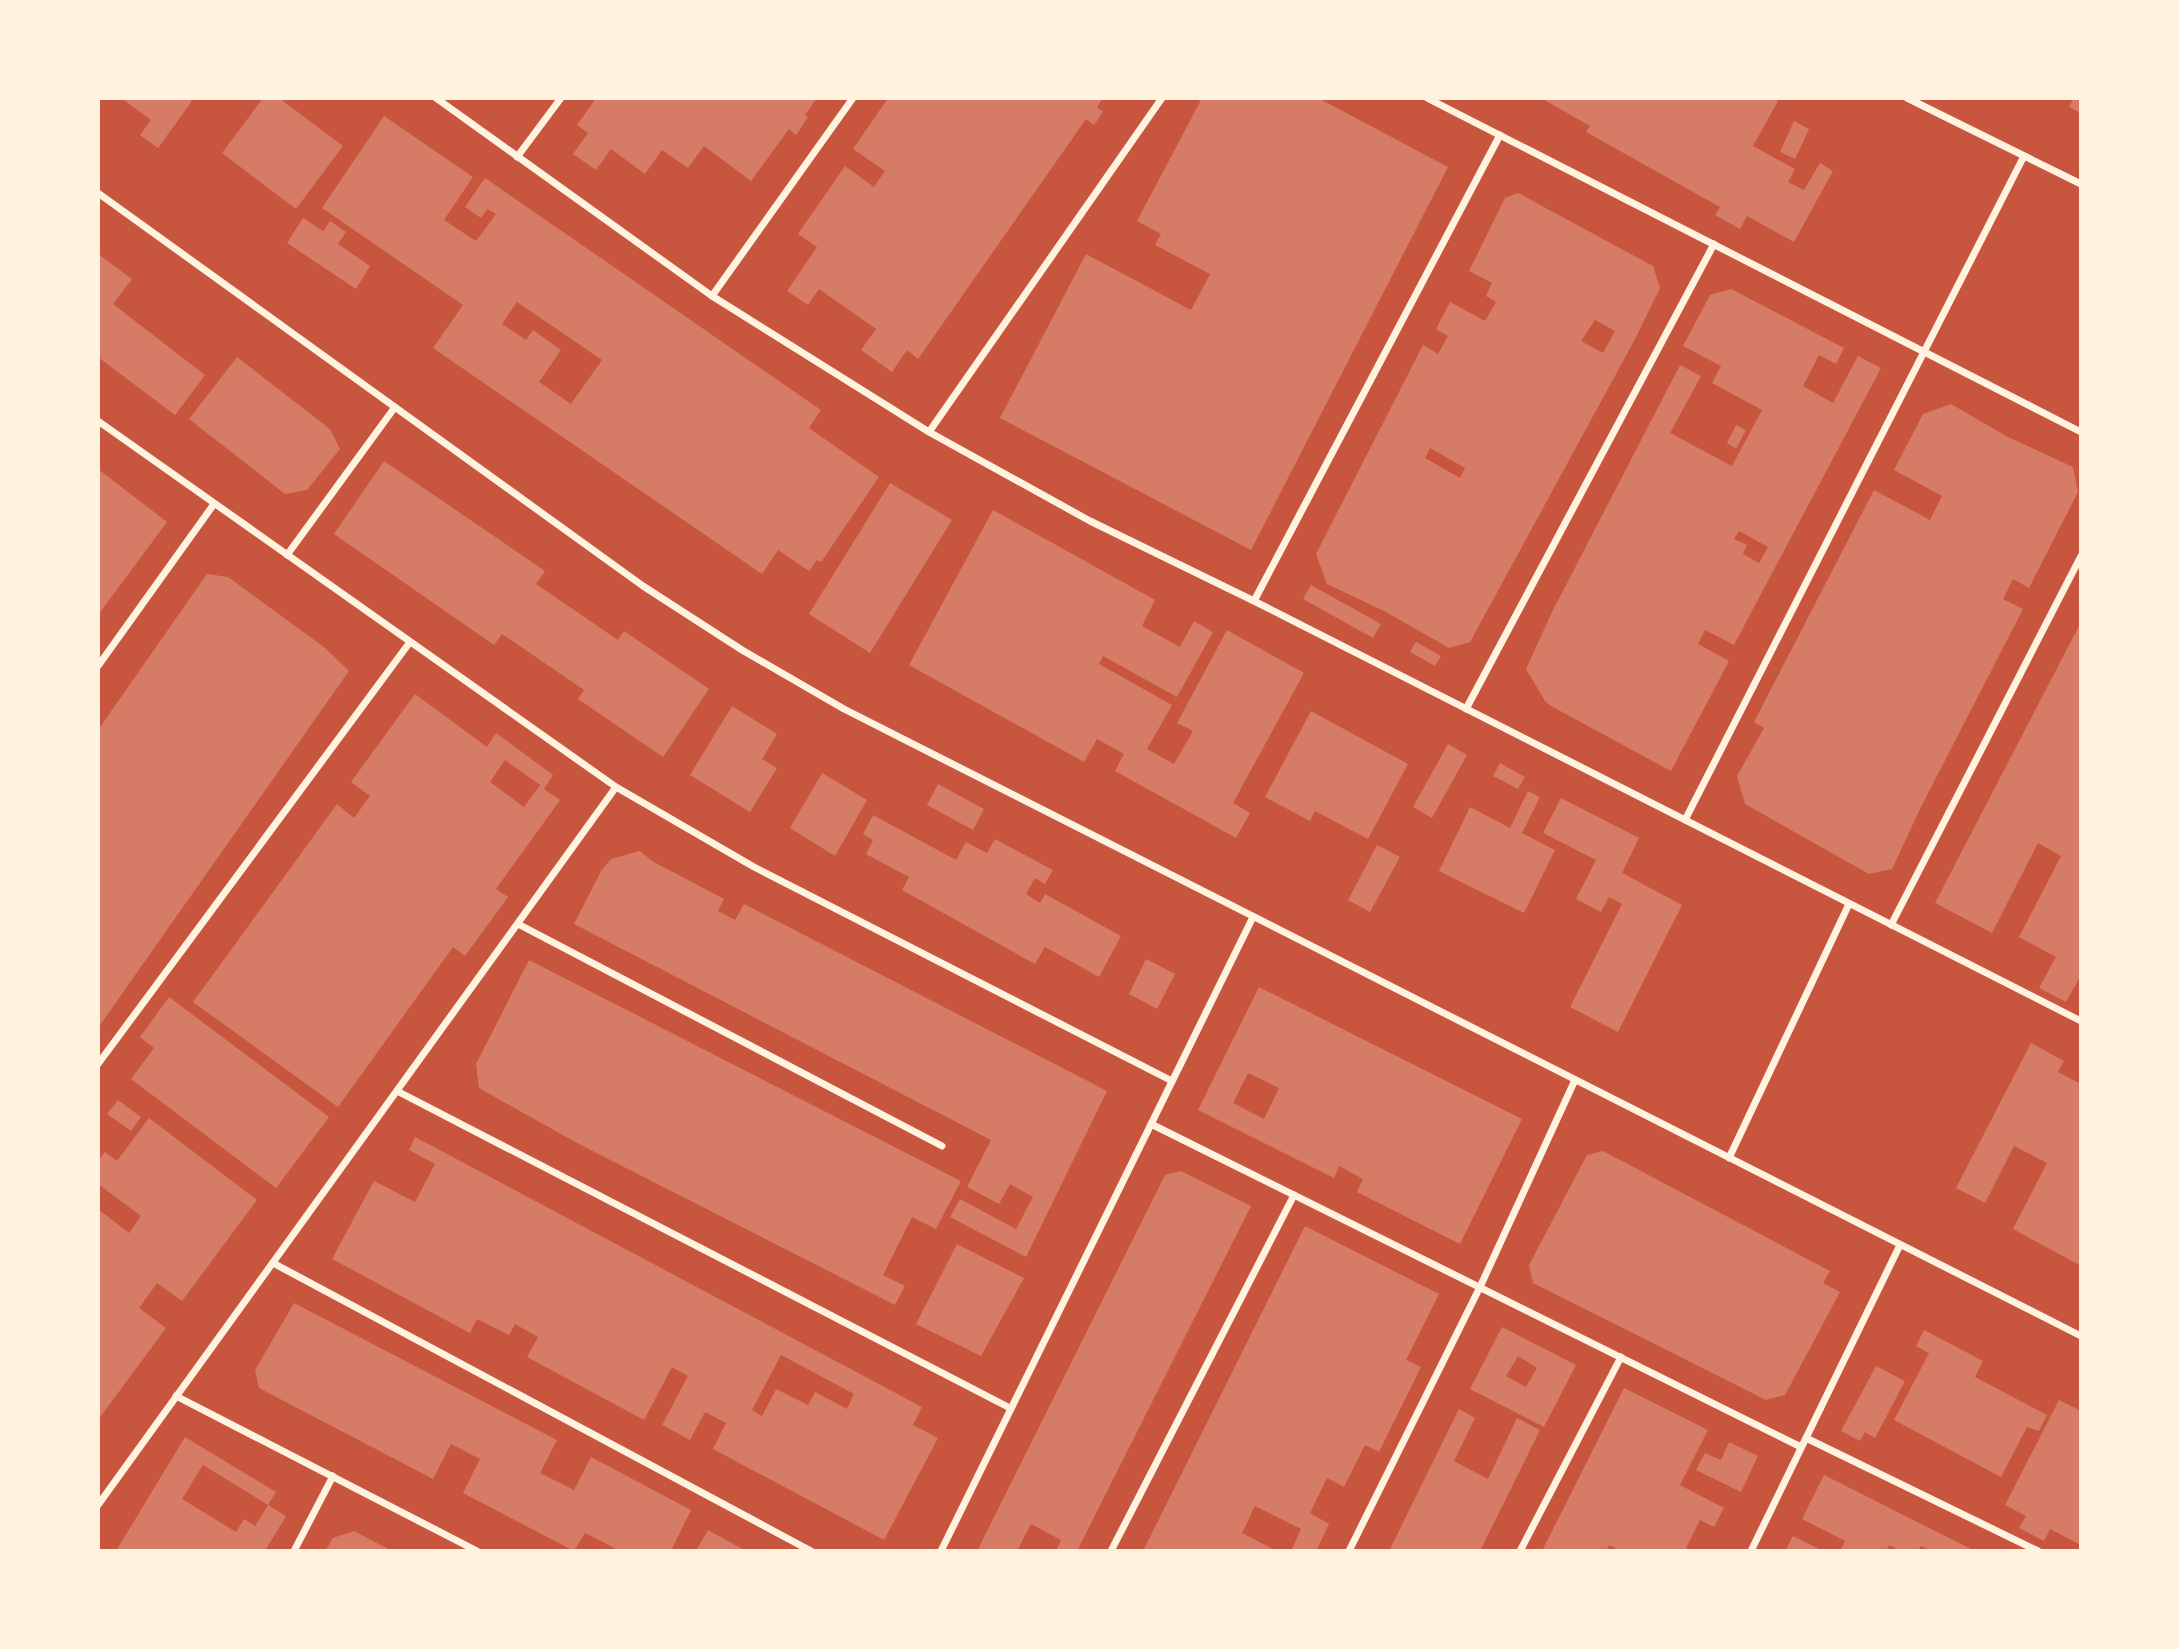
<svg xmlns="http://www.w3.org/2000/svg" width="2179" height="1649" font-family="'Roboto Serif',serif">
<rect width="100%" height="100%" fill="#c8553d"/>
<g fill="#d67c66" fill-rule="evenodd">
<polygon points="121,98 187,98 192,101 158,148 140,135 151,120"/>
<polygon points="263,98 279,98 343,146 296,209 222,153"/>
<polygon points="596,98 817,98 805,115 808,117 796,135 789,129 751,181 704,146 688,168 662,150 645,174 611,149 596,170 573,154 588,133 577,125"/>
<polygon points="888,98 1103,98 1097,107 1103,112 1094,125 1086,119 918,359 907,350 892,372 861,350 876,329 819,289 808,305 787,291 817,247 798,234 845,166 874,187 885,171 853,149"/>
<polygon points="1202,98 1318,98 1448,167 1251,550 1000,418 1086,254 1191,310 1210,274 1155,245 1161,234 1137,221"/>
<polygon points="1541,98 1772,98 1778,101 1753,146 1795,169 1788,182 1804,190 1820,163 1833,171 1794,242 1747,216 1740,229 1715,215 1720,207 1586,132 1590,126"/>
<polygon points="2074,98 2081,98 2081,113 2069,107"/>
<path d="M 384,116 L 473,177 L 444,220 L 476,241 L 496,214 L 487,209 L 481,218 L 465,207 L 485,178 L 821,410 L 809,428 L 879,477 L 821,562 L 817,560 L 809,571 L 778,550 L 762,574 L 433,348 L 463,305 L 322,208 ZM 517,302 L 602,360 L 571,404 L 539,382 L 561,350 L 533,330 L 526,340 L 502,324 Z"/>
<polygon points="1794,121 1809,129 1795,159 1780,152"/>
<path d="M 1518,193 L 1653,266 L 1660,288 L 1634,341 L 1470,642 L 1449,648 L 1386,612 L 1327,584 L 1316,554 L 1423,345 L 1438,354 L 1448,336 L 1436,329 L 1450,302 L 1485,321 L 1496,302 L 1486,296 L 1492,283 L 1469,271 L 1505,198 ZM 1595,320 L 1615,331 L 1603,353 L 1581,341 ZM 1430,448 L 1465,468 L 1460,478 L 1425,458 Z"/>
<polygon points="303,218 323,231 330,221 346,232 338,244 370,266 356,289 287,243"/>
<polygon points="98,254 132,279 113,304 205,375 175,415 98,357"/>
<path d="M 1731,289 L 1844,348 L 1836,364 L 1819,355 L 1803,386 L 1833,403 L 1858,356 L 1881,368 L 1734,645 L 1705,630 L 1698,644 L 1729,661 L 1671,771 L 1551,706 L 1545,701 L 1526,669 L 1552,612 L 1680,365 L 1701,376 L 1670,433 L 1732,466 L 1762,410 L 1712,383 L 1721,366 L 1683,346 L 1710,295 ZM 1739,531 L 1768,547 L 1759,563 L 1743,554 L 1747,545 L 1734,539 Z"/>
<polygon points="237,357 330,429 340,449 307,490 285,494 189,419"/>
<polygon points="1951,404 2006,436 2073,467 2078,492 2029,588 2013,579 2003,599 2023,609 1920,809 1892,869 1869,874 1745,804 1737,776 1764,728 1754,722 1874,490 1930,520 1942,496 1894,470 1923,414"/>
<polygon points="1736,425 1746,430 1736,449 1727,443"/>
<polygon points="384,461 545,571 536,584 618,640 624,631 709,689 663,757 578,699 584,690 502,634 494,645 334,534"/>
<polygon points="98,469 167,522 98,615"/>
<polygon points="890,483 952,520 870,653 809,614"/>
<polygon points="993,510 1155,600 1142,626 1180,647 1194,621 1213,632 1177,697 1103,656 1099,664 1172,705 1147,749 1174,764 1193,731 1177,723 1227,630 1304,673 1233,803 1250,813 1236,838 1115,771 1124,754 1097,739 1084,762 909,665"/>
<polygon points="207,574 228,577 324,647 349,671 98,1028 98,730"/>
<polygon points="1311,585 1381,624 1373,638 1303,599"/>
<polygon points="2081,622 2081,975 2066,1002 2039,988 2056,957 2019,937 2061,856 2038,843 1992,933 1935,903"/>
<polygon points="1416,642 1441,656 1435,666 1410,652"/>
<path d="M 415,694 L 487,747 L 496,733 L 553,775 L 544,789 L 560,800 L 496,889 L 508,897 L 465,956 L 453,947 L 338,1107 L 193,1002 L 337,804 L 354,818 L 370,796 L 351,782 ZM 505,760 L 540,785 L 524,807 L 490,782 Z"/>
<polygon points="732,706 777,734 762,759 777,768 750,812 690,775"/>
<polygon points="1311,711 1408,764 1368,839 1315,811 1310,821 1265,797"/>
<polygon points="1448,744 1467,755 1432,818 1413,807"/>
<polygon points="1500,763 1525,777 1518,789 1493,776"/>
<polygon points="822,773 867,800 835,856 790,828"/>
<polygon points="938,784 984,809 973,830 927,805"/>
<polygon points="1528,791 1540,797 1522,833 1555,850 1524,913 1439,871 1470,807 1510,828"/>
<polygon points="1561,798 1639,838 1622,873 1682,905 1618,1032 1570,1007 1622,904 1609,897 1601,912 1576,899 1596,860 1543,833"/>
<polygon points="873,815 956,860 966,842 987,853 995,839 1053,870 1045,884 1035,878 1026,894 1040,903 1045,894 1121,936 1099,977 1045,947 1035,964 902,890 909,877 866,854 873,840 863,834"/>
<polygon points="1377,845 1400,857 1370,912 1348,900"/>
<polygon points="640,851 652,861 724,899 718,911 735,920 744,904 1107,1091 1026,1257 950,1217 960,1199 1016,1229 1033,1197 1010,1184 999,1204 967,1187 991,1140 574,924 601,871 611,859"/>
<polygon points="1146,959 1175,974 1157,1009 1129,994"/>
<polygon points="529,960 961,1181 936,1229 912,1217 883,1275 905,1286 895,1305 575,1142 479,1088 476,1064"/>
<path d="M 1259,987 L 1522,1119 L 1460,1244 L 1357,1192 L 1363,1179 L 1339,1166 L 1334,1178 L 1198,1110 ZM 1248,1073 L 1279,1088 L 1264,1119 L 1233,1103 Z"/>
<polygon points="169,997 329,1117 276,1188 131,1079 154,1048 140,1037"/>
<polygon points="2031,1043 2064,1061 2058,1072 2081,1084 2081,1266 2013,1229 2047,1163 2014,1146 1985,1203 1956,1188"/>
<polygon points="118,1100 141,1117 131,1131 107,1114"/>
<polygon points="149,1118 257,1200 182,1301 157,1283 139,1308 166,1328 98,1420 98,1209 129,1233 141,1216 98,1184 98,1161 105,1152 117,1161"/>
<path d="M 415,1137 L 922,1407 L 913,1425 L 938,1438 L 884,1540 L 713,1449 L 726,1423 L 705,1412 L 690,1440 L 662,1425 L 688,1376 L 672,1367 L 644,1420 L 527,1357 L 538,1337 L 515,1324 L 509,1335 L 477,1319 L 470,1333 L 332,1259 L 374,1181 L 415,1202 L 435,1164 L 409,1150 ZM 781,1355 L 854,1394 L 847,1409 L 815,1392 L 808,1405 L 776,1389 L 762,1416 L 752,1410 Z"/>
<polygon points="1603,1151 1830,1271 1823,1283 1840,1292 1785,1395 1766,1400 1533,1283 1529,1265 1587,1155"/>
<polygon points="1181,1171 1251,1206 1077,1551 1056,1551 1061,1540 1031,1524 1017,1551 977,1551 1165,1175"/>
<polygon points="1305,1226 1439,1294 1406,1360 1421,1367 1379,1452 1365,1445 1344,1487 1327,1478 1310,1513 1329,1524 1316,1551 1291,1551 1301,1529 1255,1506 1242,1533 1277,1551 1143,1551"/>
<polygon points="957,1244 1024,1278 981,1356 916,1324"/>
<polygon points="294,1303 557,1440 540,1473 574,1490 591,1457 691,1510 671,1551 620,1551 585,1533 574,1551 463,1493 480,1459 451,1444 433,1479 259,1388 255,1370"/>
<path d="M 1502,1327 L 1576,1365 L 1544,1427 L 1470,1389 ZM 1518,1356 L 1537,1368 L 1526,1387 L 1506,1376 Z"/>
<polygon points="1924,1330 1983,1361 1975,1377 2047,1415 2039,1431 2027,1427 2001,1477 1894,1420 1929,1353 1916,1346"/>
<polygon points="1876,1366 1905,1381 1875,1438 1865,1432 1860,1441 1841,1431"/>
<polygon points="1624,1388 1708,1430 1680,1485 1724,1508 1714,1527 1700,1520 1686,1548 1693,1551 1621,1551 1609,1545 1606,1551 1542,1551"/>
<polygon points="2059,1400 2081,1411 2081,1545 2050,1529 2044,1541 2019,1528 2026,1516 2005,1505"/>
<polygon points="1459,1409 1475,1418 1454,1461 1488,1479 1517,1418 1540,1430 1480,1551 1389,1551"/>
<polygon points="185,1437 276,1492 268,1505 203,1465 182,1499 236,1532 244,1519 255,1526 268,1505 286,1516 265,1551 116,1551"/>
<polygon points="1729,1442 1758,1456 1741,1492 1696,1470 1705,1453 1721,1460"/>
<polygon points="1824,1475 1842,1484 1975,1551 1932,1551 1921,1546 1918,1551 1901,1551 1889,1545 1886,1551 1840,1551 1845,1541 1802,1519"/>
<polygon points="708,1530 746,1551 696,1551"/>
<polygon points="354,1531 392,1551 325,1551 333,1538"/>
<polygon points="1793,1536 1823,1551 1785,1551"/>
</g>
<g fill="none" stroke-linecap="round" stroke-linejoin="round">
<g stroke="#fff3e0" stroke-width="7">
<polyline points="436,98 712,296 929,432 1090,521 1254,601 2081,1021"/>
<polyline points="1427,98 2081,432"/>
<polyline points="1907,98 2081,184"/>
<polyline points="517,157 561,98"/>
<polyline points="98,193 643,586 742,650 844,709 2081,1336"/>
<polyline points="712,296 853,98"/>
<polyline points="98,421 616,787 754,867 1172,1081"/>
<polyline points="929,432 1162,98"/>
<polyline points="287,555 395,407"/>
<polyline points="1254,601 1500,135"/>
<polyline points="98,666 214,504"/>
<polyline points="1466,709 1714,244"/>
<polyline points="1685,820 2024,156"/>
<polyline points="518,924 942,1146"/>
<polyline points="1891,925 2081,556"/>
<polyline points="98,1064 410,642"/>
<polyline points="397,1091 1010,1408"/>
<polyline points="1151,1124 1801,1447"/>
<polyline points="1729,1158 1849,904"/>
<polyline points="273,1263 811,1551"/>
<polyline points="176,1396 477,1551"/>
<polyline points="1806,1438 2038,1551"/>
<polyline points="98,1505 616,787"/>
<polyline points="294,1551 333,1476"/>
<polyline points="941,1551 1253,917"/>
<polyline points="1111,1551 1294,1195"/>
<polyline points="1349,1551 1480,1287 1575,1080"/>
<polyline points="1520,1551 1621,1357"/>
<polyline points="1751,1551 1900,1245"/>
</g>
</g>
<rect width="2179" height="1649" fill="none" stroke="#fff3e0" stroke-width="200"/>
</svg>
